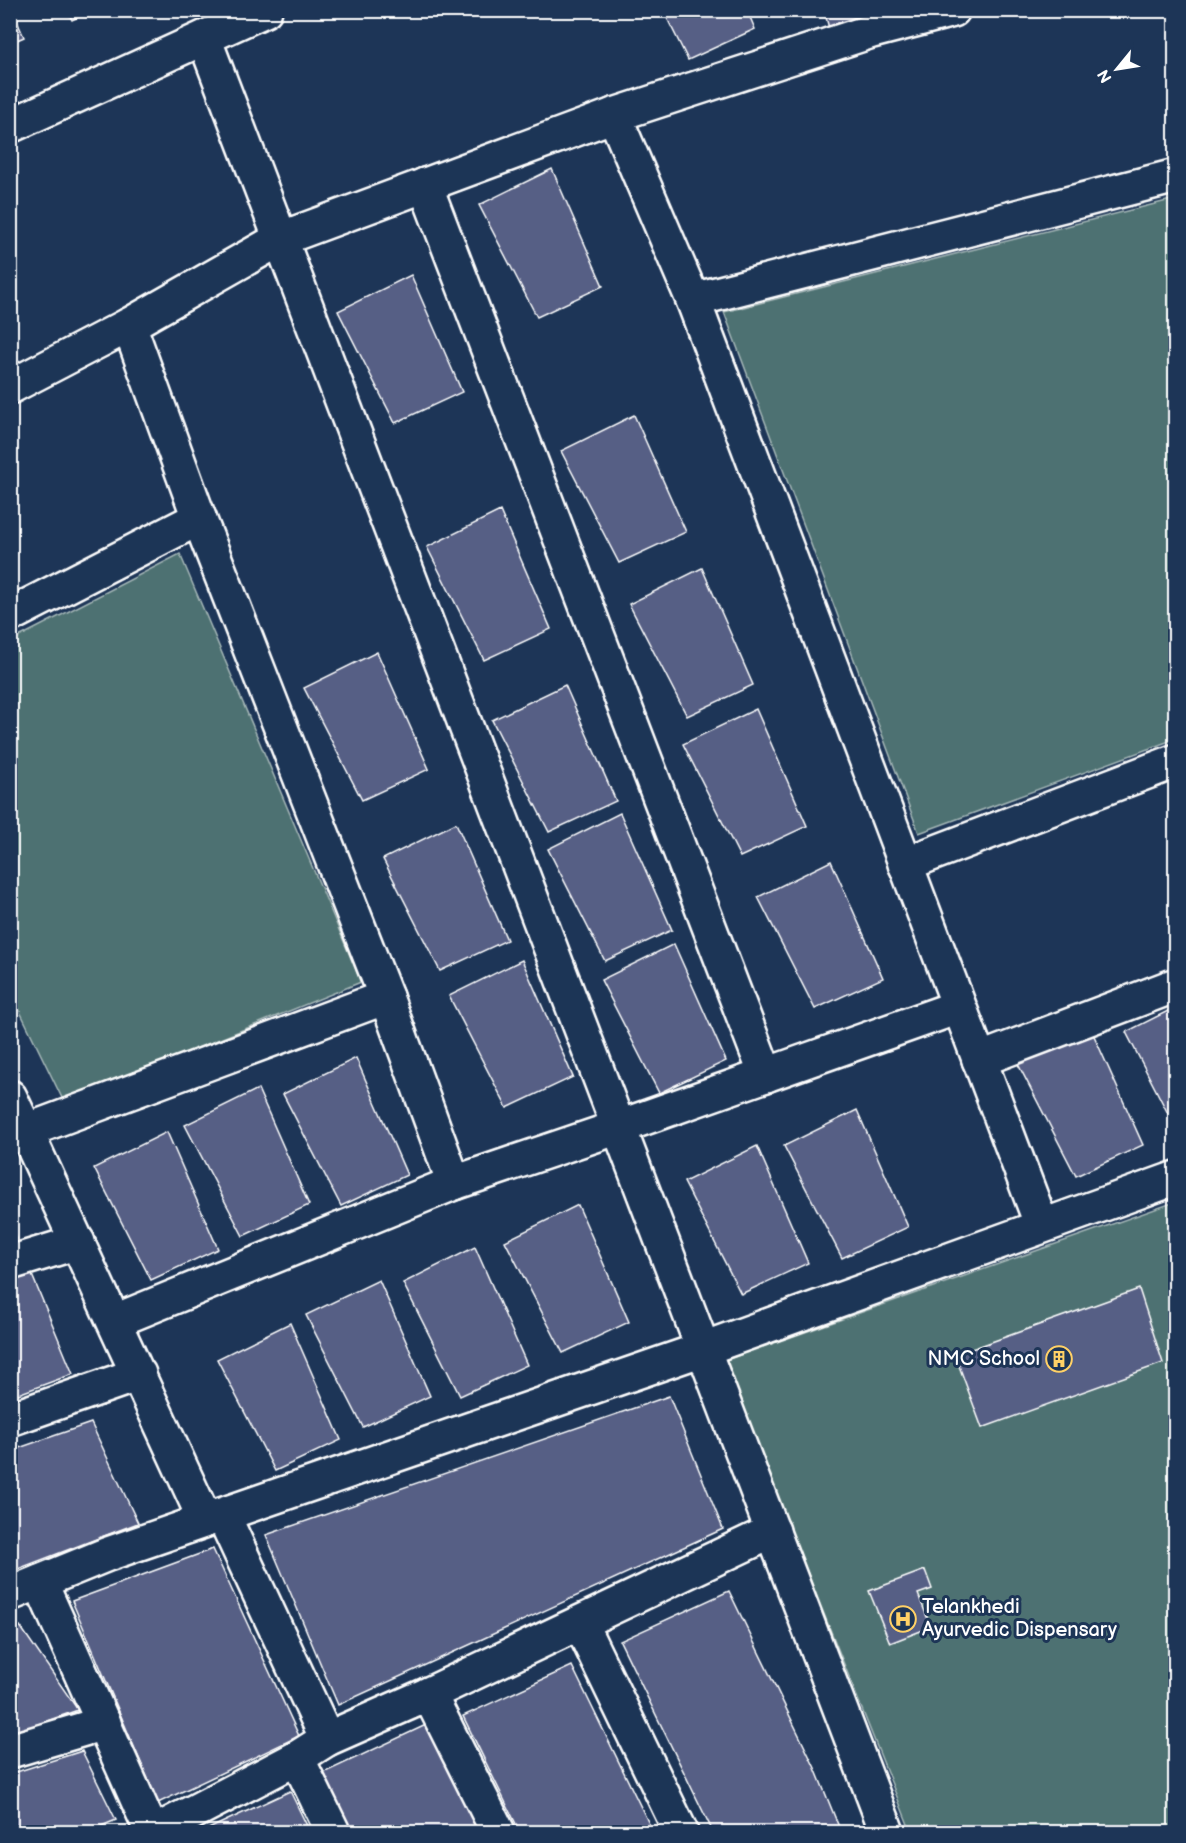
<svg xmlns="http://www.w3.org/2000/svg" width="1186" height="1843" font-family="'Balsamiq Sans',sans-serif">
<rect width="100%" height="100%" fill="#1d3557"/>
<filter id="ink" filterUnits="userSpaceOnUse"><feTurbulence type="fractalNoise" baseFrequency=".0167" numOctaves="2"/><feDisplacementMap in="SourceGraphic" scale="12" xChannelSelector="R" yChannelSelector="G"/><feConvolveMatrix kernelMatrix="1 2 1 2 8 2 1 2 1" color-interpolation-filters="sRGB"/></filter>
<g filter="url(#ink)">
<g fill="#4e7172" stroke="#a6b8b8" stroke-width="1.5">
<polygon points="1175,199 1175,739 919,833 724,312"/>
<polygon points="180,554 361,982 64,1102 11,993 11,641"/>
<polygon points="1175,1202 1175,1832 911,1832 723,1361"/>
</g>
<g fill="#575f85" stroke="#fff" stroke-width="1.5">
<polygon points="10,10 12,10 24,37 10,43"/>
<polygon points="67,10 92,10 72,20"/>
<polygon points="663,10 747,10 755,29 688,60"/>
<polygon points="824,10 912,10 830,32"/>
<polygon points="552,169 603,286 537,317 479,205"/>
<polygon points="411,275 462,392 395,423 338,311"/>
<polygon points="634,415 686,532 619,563 561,451"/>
<polygon points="500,511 551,629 484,660 427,547"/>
<polygon points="702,568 753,685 687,716 629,604"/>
<polygon points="377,652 429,769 362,800 304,688"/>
<polygon points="565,685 616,801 549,832 492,720"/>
<polygon points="756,709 807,826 740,857 683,744"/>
<polygon points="620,813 672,930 605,961 548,849"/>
<polygon points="456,823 507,940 440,971 383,859"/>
<polygon points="831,861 883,978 815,1009 758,897"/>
<polygon points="674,944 726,1061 659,1093 601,980"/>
<polygon points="522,960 573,1077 507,1108 449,996"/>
<polygon points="1176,1007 1176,1129 1126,1032"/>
<polygon points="1091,1029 1143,1145 1076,1176 1018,1064"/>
<polygon points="356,1058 407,1175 341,1206 283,1094"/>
<polygon points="258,1089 309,1205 243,1236 185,1125"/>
<polygon points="857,1110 908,1227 842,1258 784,1146"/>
<polygon points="167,1132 218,1249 151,1280 94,1168"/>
<polygon points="757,1146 808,1263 741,1294 684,1182"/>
<polygon points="578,1205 629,1322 563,1353 505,1241"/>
<polygon points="10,1218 17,1239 10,1241"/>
<polygon points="475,1247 527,1365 460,1396 403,1283"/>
<polygon points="32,1275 73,1374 10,1397 10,1281"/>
<polygon points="379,1280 430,1396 363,1427 306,1315"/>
<polygon points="1139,1289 1163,1363 982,1428 955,1355"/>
<polygon points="290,1323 341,1440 275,1471 217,1359"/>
<polygon points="669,1396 723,1529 338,1705 266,1535"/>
<polygon points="91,1423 138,1523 10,1572 10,1451"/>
<polygon points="213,1549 299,1736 158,1803 72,1601"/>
<polygon points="925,1570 932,1589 918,1594 931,1627 890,1643 869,1591"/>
<polygon points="729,1591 815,1768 841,1832 713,1832 620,1641"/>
<polygon points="20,1626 78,1710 10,1734 10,1630"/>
<polygon points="572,1666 653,1832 520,1832 463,1716"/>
<polygon points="428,1724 482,1832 349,1832 321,1774"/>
<polygon points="82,1751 116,1820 87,1832 10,1832 10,1774"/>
<polygon points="290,1791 310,1832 202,1832"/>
</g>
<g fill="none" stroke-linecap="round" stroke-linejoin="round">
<g stroke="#fff" stroke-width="38">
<g id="minor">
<polyline points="204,38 887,1832"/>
<polyline points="614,115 693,300 1042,1226"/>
<polyline points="425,185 766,1075"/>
<polyline points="693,300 1176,176"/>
<polyline points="10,387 129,325 280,239 614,115 872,31 953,10"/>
<polyline points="10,615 199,518 129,325"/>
<polyline points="905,864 1176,761"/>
<polyline points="386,997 454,1183"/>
<polyline points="979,1060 1176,985"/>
<polyline points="10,1097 26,1131 386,997 199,518"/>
<polyline points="26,1131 205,1520"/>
<polyline points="10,1263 78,1242"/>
<polyline points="115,1321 454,1183 619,1127 958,1007"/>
<polyline points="10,1419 139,1374"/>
<polyline points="40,1582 152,1832"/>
<polyline points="10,1594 108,1554 703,1349 1176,1178"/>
<polyline points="580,1623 681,1832"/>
<polyline points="429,1694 498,1832"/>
<polyline points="327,1739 429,1694 773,1531"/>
<polyline points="10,1751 104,1723"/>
<polyline points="297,1758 333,1832"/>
<polyline points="155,1832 297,1758 327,1739 223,1515"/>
</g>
</g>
<g stroke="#fff" stroke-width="38">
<polyline id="tertiary" points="10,126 265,10"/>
</g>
<use href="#minor" stroke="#1d3557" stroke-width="33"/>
<use href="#tertiary" stroke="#1d3557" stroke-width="33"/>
</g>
</g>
<defs>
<g id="building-ring" transform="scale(1.35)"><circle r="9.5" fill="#1d3557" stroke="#ffd166" stroke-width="1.5"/><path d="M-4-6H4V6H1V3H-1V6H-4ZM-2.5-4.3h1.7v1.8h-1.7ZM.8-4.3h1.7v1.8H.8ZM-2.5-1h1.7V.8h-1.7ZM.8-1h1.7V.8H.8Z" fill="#ffd166"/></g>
<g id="hospital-ring" transform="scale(1.35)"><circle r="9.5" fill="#1d3557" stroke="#ffd166" stroke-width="1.5"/><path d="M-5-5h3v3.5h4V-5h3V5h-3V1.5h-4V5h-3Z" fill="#ffd166"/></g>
</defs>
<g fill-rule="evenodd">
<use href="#building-ring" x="1059" y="1359"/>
<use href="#hospital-ring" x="903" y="1619"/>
</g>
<g text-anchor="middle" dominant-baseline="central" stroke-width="6" stroke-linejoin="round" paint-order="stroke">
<g font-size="20" fill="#fff" stroke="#1d3557" text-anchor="end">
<text x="1040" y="1359">NMC School</text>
<text x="922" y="1607" text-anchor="start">Telankhedi<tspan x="922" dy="23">Ayurvedic Dispensary</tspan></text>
</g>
</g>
<rect width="1186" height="1843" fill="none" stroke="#1d3557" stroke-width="36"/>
<rect x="18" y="18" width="1150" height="1807" fill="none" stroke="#fff" stroke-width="2" filter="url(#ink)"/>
<g transform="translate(1117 69) rotate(240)" stroke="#1d3557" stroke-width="4.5" paint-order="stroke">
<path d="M0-4.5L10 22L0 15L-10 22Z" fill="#ffffff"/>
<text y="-9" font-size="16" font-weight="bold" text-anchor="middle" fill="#ffffff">N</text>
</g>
</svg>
